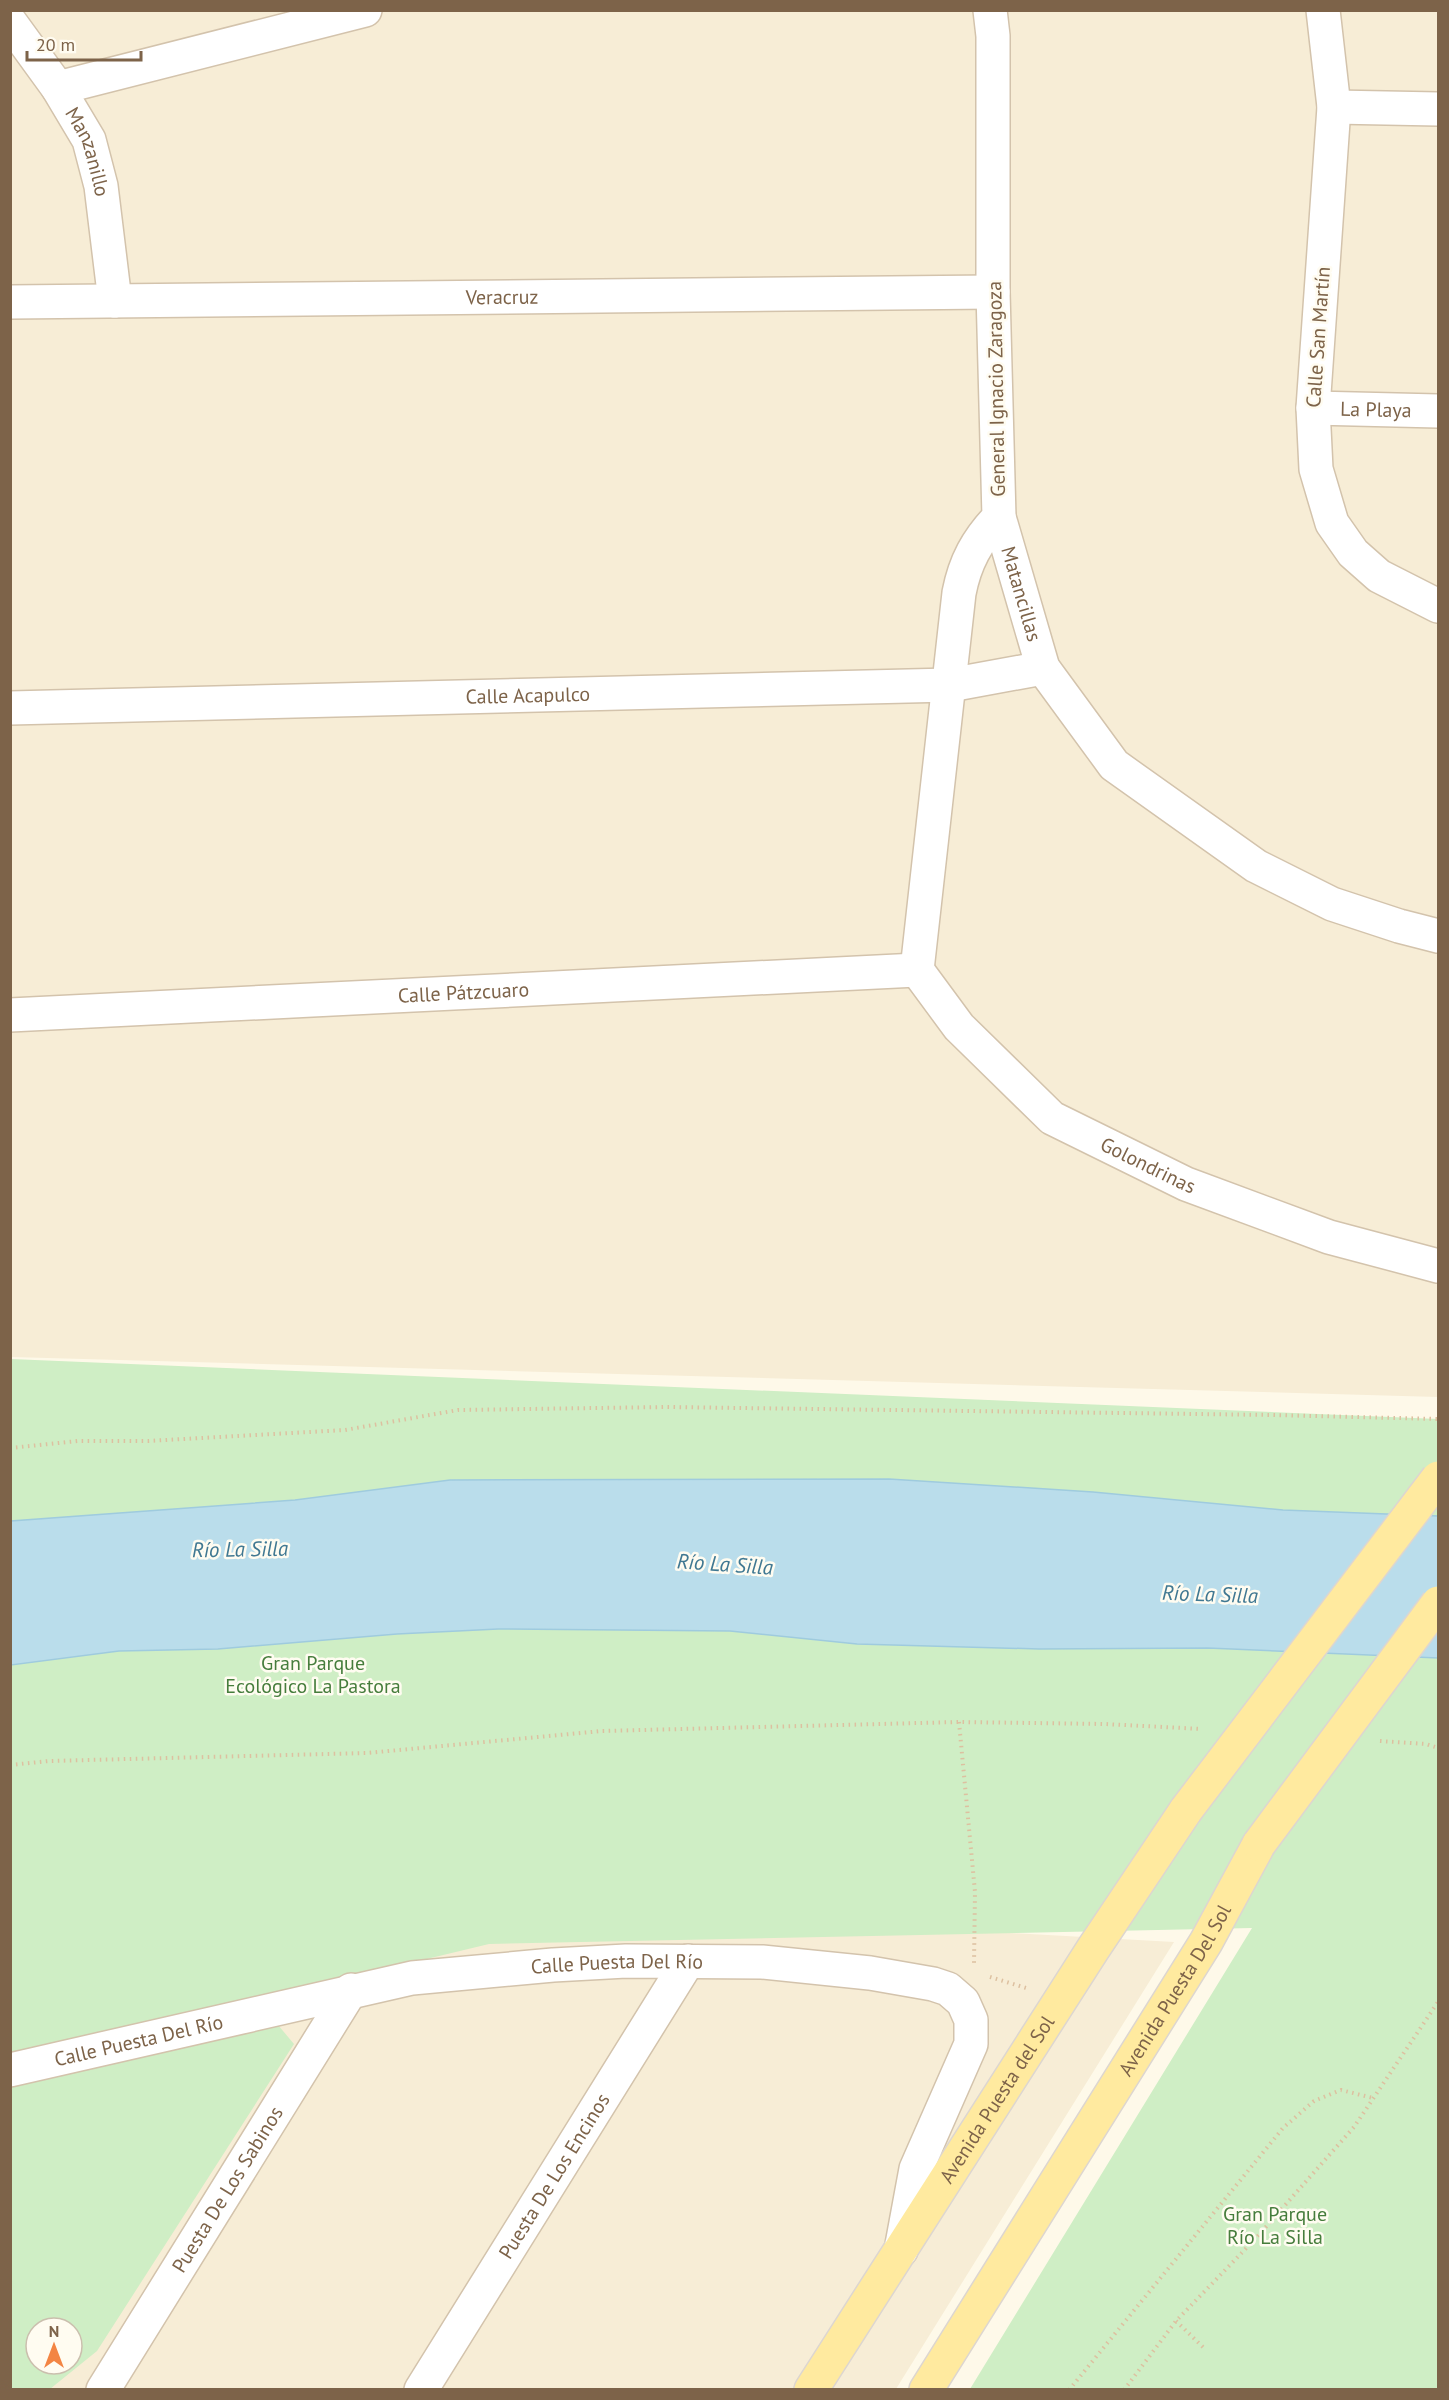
<svg xmlns="http://www.w3.org/2000/svg" width="1449" height="2400" font-family="'PT Sans',sans-serif">
<rect width="100%" height="100%" fill="#fef9e9"/>
<g fill="#f7edd6" fill-rule="evenodd">
<polygon points="11,11 1438,11 1438,1397 11,1357"/>
<path d="M 10,1878 L 1174,1942 L 896,2389 L 11,2389 ZM 36,2328 L 72,2328 L 72,2364 L 36,2364 Z"/>
</g>
<g fill="#cfeec5" fill-rule="evenodd">
<polygon points="11,1359 1438,1419 1438,2389 970,2389 1252,1928 489,1944 11,2059"/>
<path d="M 278,2025 L 294,2044 L 97,2351 L 50,2389 L 11,2389 L 10,2087 ZM 36,2328 L 72,2328 L 72,2364 L 36,2364 Z"/>
</g>
<polygon fill="#baddeb" stroke="#9fcbde" stroke-width="1.5" points="889,1479 1093,1492 1283,1510 1438,1516 1438,1658 1208,1648 1039,1649 857,1644 730,1631 498,1629 397,1634 218,1649 119,1651 11,1665 11,1521 295,1500 450,1480"/>
<g fill="none" stroke-linecap="round" stroke-linejoin="round">
<g stroke="#d3c3ac" stroke-width="36">
<g id="minor">
<polyline points="1323,10 1334,107 1313,408 1316,469 1332,523 1353,553 1379,576 1438,606"/>
<path id="s1" d="M 10,22 L 58,88 L 89,140 L 101,186 L 115,301"/>
<polyline points="58,88 365,10"/>
<polyline points="1334,107 1438,109"/>
<path id="s2" d="M 10,302 L 993,292"/>
<path id="s3" d="M 1313,408 L 1438,411"/>
<path id="s4" d="M 999,517 L 1043,668 L 1114,765 L 1256,866 L 1332,904 L 1399,926 L 1438,936"/>
<path id="s5" d="M 10,708 L 950,685 L 1043,668"/>
<path d="M 917,970 L 959,593 C 965,562 977,540 999,517 L 993,292 L 993,36 L 990,10"/>
<path id="s6" d="M 917,970 L 959,1027 L 1052,1118 L 1186,1184 L 1329,1237 L 1438,1266"/>
<path id="s7" d="M 10,1015 L 917,970"/>
<path id="s8" d="M 10,2070 L 412,1978 L 553,1965 L 626,1961 L 762,1962 L 870,1973 L 933,1984 L 948,1989 L 963,2002 L 971,2020 L 971,2044 L 916,2169 L 901,2250"/>
<path id="s9" d="M 103,2390 L 351,1990"/>
<path id="s10" d="M 421,2390 L 688,1961"/>
</g>
</g>
<g stroke="#ddd6d0" stroke-width="36">
<g id="major">
<path id="s11" d="M 811,2390 L 1093,1949 L 1186,1810"/>
<path id="s12" d="M 926,2390 L 1206,1942 L 1259,1844"/>
</g>
</g>
<g stroke="#ddc0a0" stroke-width="4" stroke-dasharray="1.5 4.5" stroke-linecap="butt">
<polyline points="10,1448 78,1441 148,1441 345,1430 458,1410 666,1407 1273,1415 1438,1419"/>
<polyline points="959,1722 975,1892 974,1964"/>
<polyline points="1380,1741 1426,1744 1438,1748"/>
<polyline points="10,1765 49,1761 367,1753 602,1731 959,1722 1105,1724 1202,1729"/>
<polyline points="990,1977 1026,1988"/>
<polyline points="1176,2321 1206,2350"/>
<polyline points="1069,2390 1283,2128 1314,2101 1341,2090 1373,2098"/>
<polyline points="1124,2390 1176,2321 1257,2237 1354,2127 1438,2002"/>
</g>
<use href="#minor" stroke="#fff" stroke-width="33"/>
<use href="#major" stroke="#ffea9f" stroke-width="33"/>
<g stroke="#ddd6d0" stroke-width="36" stroke-linecap="butt">
<g id="major-bridge">
<polyline points="1186,1810 1438,1478"/>
<polyline points="1259,1844 1438,1603"/>
</g>
</g>
<use href="#major-bridge" stroke="#ffea9f" stroke-width="33"/>
</g>
<g text-anchor="middle" dominant-baseline="central" stroke-width="5" stroke-linejoin="round" paint-order="stroke">
<g font-size="20" fill="#7d6349" stroke="#fffcf1">
<text stroke="none"><textPath href="#s1" startOffset="153">Manzanillo</textPath></text>
<text stroke="none"><textPath href="#s2" startOffset="492">Veracruz</textPath></text>
<text transform="translate(1318 337) rotate(-86)">Calle San Martín</text>
<text transform="translate(996 389) rotate(-91)">General Ignacio Zaragoza</text>
<text stroke="none"><textPath href="#s3" startOffset="63">La Playa</textPath></text>
<text stroke="none"><textPath href="#s4" startOffset="80">Matancillas</textPath></text>
<text stroke="none"><textPath href="#s5" startOffset="518">Calle Acapulco</textPath></text>
<text stroke="none"><textPath href="#s7" startOffset="454">Calle Pátzcuaro</textPath></text>
<text stroke="none"><textPath href="#s6" startOffset="308">Golondrinas</textPath></text>
<text stroke="none"><textPath href="#s8" startOffset="618">Calle Puesta Del Río</textPath></text>
<text stroke="none"><textPath href="#s12" startOffset="471">Avenida Puesta Del Sol</textPath></text>
<text stroke="none"><textPath href="#s8" startOffset="132">Calle Puesta Del Río</textPath></text>
<text stroke="none"><textPath href="#s11" startOffset="345">Avenida Puesta del Sol</textPath></text>
<text stroke="none"><textPath href="#s10" startOffset="252">Puesta De Los Encinos</textPath></text>
<text stroke="none"><textPath href="#s9" startOffset="236">Puesta De Los Sabinos</textPath></text>
</g>
<g font-size="20" fill="#467d3c" stroke="#fffcf1">
<text x="313" y="1663">Gran Parque<tspan x="313" dy="23">Ecológico La Pastora</tspan></text>
<text x="1275" y="2214">Gran Parque<tspan x="1275" dy="23">Río La Silla</tspan></text>
</g>
<g font-size="21" font-style="italic" fill="#407892" stroke="#fffcf1">
<text transform="translate(240 1549) rotate(-1)">Río La Silla</text>
<text transform="translate(725 1564) rotate(4)">Río La Silla</text>
<text transform="translate(1210 1594) rotate(2)">Río La Silla</text>
</g>
</g>
<rect width="1449" height="2400" fill="none" stroke="#7d6349" stroke-width="24"/>
<g transform="translate(54 2346)"><circle r="28" fill="#fffcf1" stroke="#cbbfae" stroke-width="1.5"/>
<path d="M0-4.5L10 22L0 15L-10 22Z" fill="#f38543"/>
<text y="-9" font-size="16" font-weight="bold" text-anchor="middle" fill="#7d6349">N</text>
</g>
<path d="M27 51v9h114v-9" fill="none" stroke="#7d6349" stroke-width="3"/>
<text x="36" y="51" font-size="18" fill="#7d6349" stroke="#fffcf1" stroke-width="4.5" paint-order="stroke">20 m</text>
</svg>
